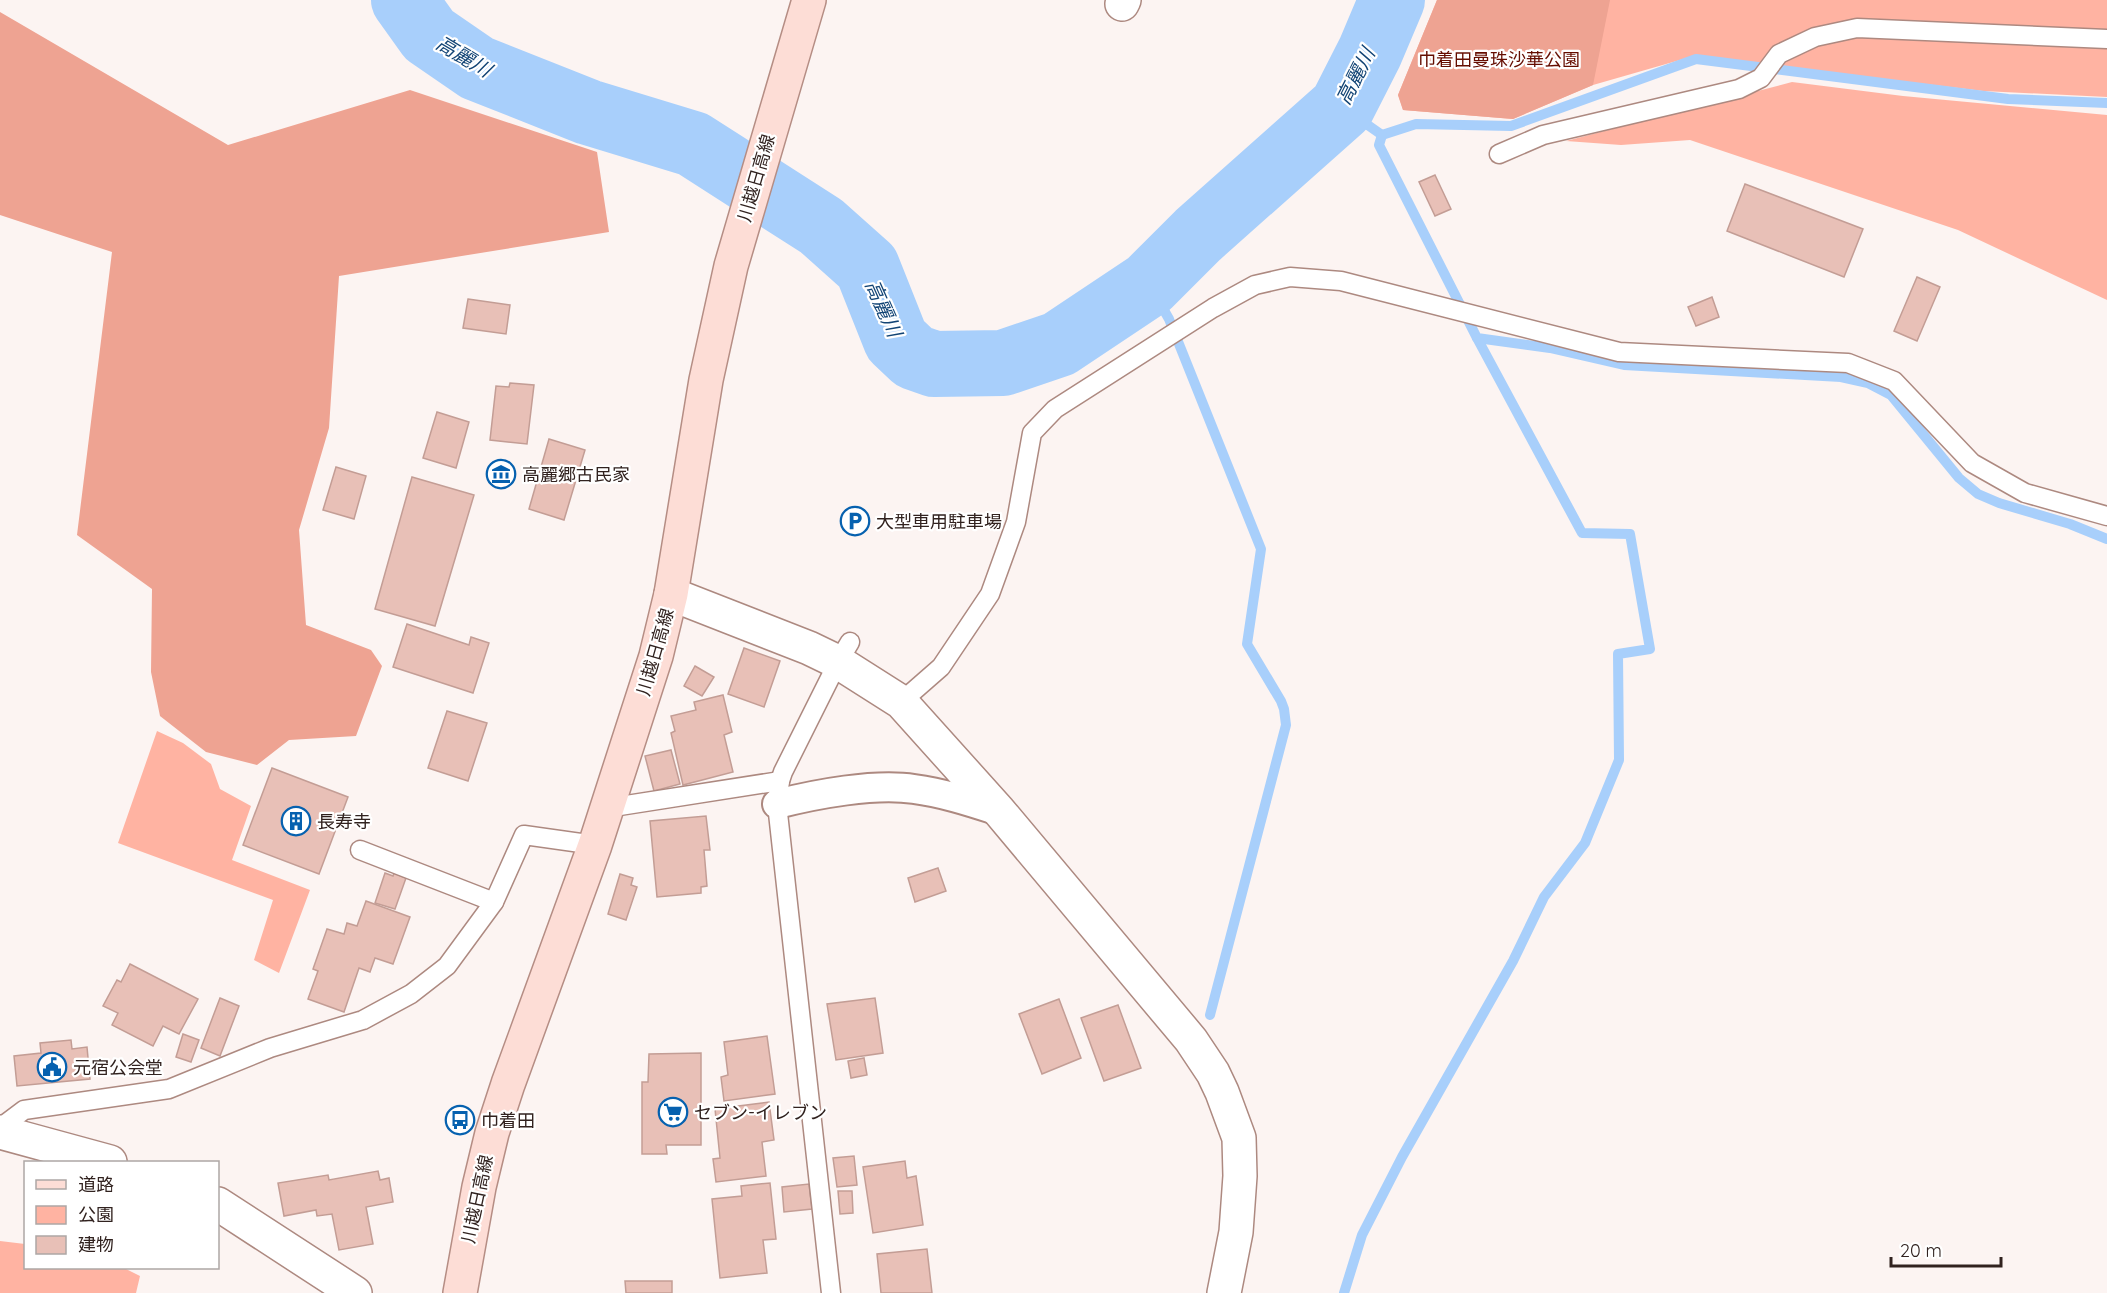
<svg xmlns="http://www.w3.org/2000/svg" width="2107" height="1293" font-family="Quicksand,'Noto Sans JP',sans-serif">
<rect width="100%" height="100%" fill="#fcf4f2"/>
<g fill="#ffb3a2">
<polygon points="1437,0 2107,0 2107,97 1983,91 1694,56 1593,85 1513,119 1403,110 1398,95"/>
<polygon points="1792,82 1903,96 2107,115 2107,300 1958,230 1690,140 1621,145 1566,141"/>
<polygon points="157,731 183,743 211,764 220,789 251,806 232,860 310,890 279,973 254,960 273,900 118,843"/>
<polygon points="0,1241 25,1244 26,1268 124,1268 140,1276 136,1293 0,1293"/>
</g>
<g fill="#eea392">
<polygon points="1437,0 1610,0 1593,85 1513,119 1403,110 1398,95"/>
<polygon points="0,12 228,145 410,90 597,152 609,232 339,276 329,428 299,530 306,625 371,650 382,666 356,736 289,740 257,765 206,752 160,716 151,672 152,589 77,535 112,252 0,215"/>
</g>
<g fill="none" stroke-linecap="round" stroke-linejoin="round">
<g stroke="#a8cffb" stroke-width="10">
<polyline points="1342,107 1382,135 1416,124 1511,126 1696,59 2008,99 2107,103"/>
<polyline points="1382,135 1379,145 1477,338 1550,348 1624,365 1841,377 1868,383 1891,395 1959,478 1978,494 1999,503 2070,524 2107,539"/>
<polyline points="1149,284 1169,319 1261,549 1247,644 1281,701 1284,709 1286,725 1210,1015"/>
<polyline points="1344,1293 1362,1235 1402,1157 1513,961 1544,897 1585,843 1619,760 1618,654 1650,649 1630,534 1582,533 1477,338"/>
</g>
<polyline stroke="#a8cffb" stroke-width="66" points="404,0 429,35 477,68 588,112 693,144 821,226 867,267 896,340 914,357 934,364 1003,363 1059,344 1149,284 1198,235 1342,107 1370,52 1392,0"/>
</g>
<g fill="#e8c0b7" stroke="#c39d95" stroke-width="1.5">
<polygon points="1435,175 1451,209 1435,216 1419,182"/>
<polygon points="1745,184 1863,229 1844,277 1727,231"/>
<polygon points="1917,277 1940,287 1917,341 1894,331"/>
<polygon points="1712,297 1719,317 1696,326 1688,307"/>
<polygon points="468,299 510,305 506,334 463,328"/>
<polygon points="510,383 534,385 527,444 490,440 496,386 509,387"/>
<polygon points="437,412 469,422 456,468 423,458"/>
<polygon points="549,439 585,450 564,520 529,509"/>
<polygon points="336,467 366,476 354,519 323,510"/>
<polygon points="412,477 474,495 435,626 375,609"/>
<polygon points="407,624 469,645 471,637 489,643 473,693 393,667"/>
<polygon points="744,648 780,661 764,707 728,694"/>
<polygon points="695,666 714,677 702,696 684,686"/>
<polygon points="723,695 732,732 724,735 733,772 683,785 671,733 675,731 671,716 696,710 694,702"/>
<polygon points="447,711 487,723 468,781 428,768"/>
<polygon points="671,750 680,784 654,791 645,756"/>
<polygon points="272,768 348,797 319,874 243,845"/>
<polygon points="706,816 710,850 704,850 707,886 701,887 701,893 657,897 650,821"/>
<polygon points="938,868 946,891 915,902 908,878"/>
<polygon points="385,873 393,876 394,873 406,878 395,909 375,903"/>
<polygon points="620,874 633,878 631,885 637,887 626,920 608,914"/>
<polygon points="366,901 410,917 393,964 375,958 370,972 359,968 344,1012 308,999 318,971 313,969 327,929 344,934 347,923 357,926"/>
<polygon points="130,964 198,999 179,1034 163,1026 153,1046 112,1025 118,1013 103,1006 117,980 121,982"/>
<polygon points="220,998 239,1006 220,1056 201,1048"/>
<polygon points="875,998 883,1053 836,1060 827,1004"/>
<polygon points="1059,999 1081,1058 1042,1074 1019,1014"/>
<polygon points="1118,1005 1141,1068 1104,1081 1081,1018"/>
<polygon points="183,1034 199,1040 191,1062 176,1057"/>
<polygon points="767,1036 775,1094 724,1101 721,1077 728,1075 724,1042"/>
<polygon points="71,1040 72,1049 87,1047 90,1079 17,1086 14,1056 41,1053 40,1043"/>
<polygon points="701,1053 701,1145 666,1145 667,1154 642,1154 642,1082 648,1082 649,1054"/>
<polygon points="864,1058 867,1075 851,1078 848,1061"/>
<polygon points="769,1102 774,1140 762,1142 766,1176 716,1182 713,1159 720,1158 715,1109"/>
<polygon points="854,1156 857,1185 837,1187 833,1158"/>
<polygon points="905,1161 907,1178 916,1176 923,1225 873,1233 863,1167"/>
<polygon points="378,1171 380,1180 389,1178 393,1202 366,1207 373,1244 339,1250 332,1214 317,1216 316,1210 284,1216 278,1183 328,1175 329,1180"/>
<polygon points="770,1183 776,1239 763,1240 767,1273 720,1278 712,1199 742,1196 741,1186"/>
<polygon points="809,1184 812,1209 784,1212 782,1187"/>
<polygon points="838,1191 852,1191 853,1213 840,1214"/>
<polygon points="927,1249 932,1293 881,1293 877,1254"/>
<polygon points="625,1281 672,1281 672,1293 626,1293"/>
</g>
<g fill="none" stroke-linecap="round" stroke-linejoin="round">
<g stroke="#ad8980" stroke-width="21">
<g id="service">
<polyline points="1499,154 1543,135 1739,89 1761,78 1779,54 1815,37 1857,28 2107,39"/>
<polyline points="901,702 941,667 990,594 1016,522 1032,433 1055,409 1213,308 1255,285 1290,277 1341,281 1619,352 1848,363 1894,381 1972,463 2025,493 2107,516"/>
<polyline points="607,808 780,781"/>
<polyline points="360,850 494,902"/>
<polyline points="0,1128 24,1110 169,1089 270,1048 363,1020 411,994 447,966 494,902 524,835 595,845"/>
<polyline points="831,1293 777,804 780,781 783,772 838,662 850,642"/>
</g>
</g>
<g stroke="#ad8980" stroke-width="32">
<path id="pedestrian" d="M 777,804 C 816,794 875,783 914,789 C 944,793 971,802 999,811"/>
</g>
<g stroke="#ad8980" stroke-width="36">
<g id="minor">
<polyline points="1122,4 1124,0"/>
<polyline points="671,594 809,648 838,662 901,702 999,811 1191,1040 1213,1073 1222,1092 1239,1138 1240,1176 1236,1232 1224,1293"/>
<polyline points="0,1132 110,1162"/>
<polyline points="218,1204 355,1293"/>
</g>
</g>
<g stroke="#b58d84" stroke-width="36">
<polyline id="primary" points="460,1293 479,1187 492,1133 508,1084 595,845 656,656 671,594 706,380 731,266 809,0"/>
</g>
<use href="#service" stroke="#fff" stroke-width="18"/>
<use href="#pedestrian" stroke="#fff" stroke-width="28"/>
<use href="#minor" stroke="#fff" stroke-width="33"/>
<use href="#primary" stroke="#fdddd6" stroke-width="33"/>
</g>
<defs>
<g id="museum-ring" transform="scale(1.5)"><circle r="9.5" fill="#fff" stroke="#0661af" stroke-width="1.5"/><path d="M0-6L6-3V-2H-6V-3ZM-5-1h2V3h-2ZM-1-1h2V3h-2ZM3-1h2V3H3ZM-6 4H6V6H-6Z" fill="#0661af"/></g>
<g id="parking-ring" transform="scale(1.5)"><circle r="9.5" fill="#fff" stroke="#0661af" stroke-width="1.5"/><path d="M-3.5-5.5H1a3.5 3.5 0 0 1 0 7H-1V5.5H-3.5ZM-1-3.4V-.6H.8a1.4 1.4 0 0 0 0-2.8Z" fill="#0661af"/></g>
<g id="building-ring" transform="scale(1.5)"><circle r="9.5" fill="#fff" stroke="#0661af" stroke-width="1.5"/><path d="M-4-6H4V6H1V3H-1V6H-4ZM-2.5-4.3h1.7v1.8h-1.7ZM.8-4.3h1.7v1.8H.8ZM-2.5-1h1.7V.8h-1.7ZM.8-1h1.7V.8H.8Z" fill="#0661af"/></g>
<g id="civic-ring" transform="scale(1.5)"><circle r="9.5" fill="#fff" stroke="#0661af" stroke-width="1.5"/><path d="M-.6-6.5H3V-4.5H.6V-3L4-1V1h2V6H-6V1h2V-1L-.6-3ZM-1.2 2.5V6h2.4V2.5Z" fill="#0661af"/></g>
<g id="supermarket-ring" transform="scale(1.5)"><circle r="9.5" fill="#fff" stroke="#0661af" stroke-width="1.5"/><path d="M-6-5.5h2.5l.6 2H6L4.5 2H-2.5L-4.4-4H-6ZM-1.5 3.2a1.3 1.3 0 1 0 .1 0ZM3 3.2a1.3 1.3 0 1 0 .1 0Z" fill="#0661af"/></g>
<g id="bus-ring" transform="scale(1.5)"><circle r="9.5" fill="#fff" stroke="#0661af" stroke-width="1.5"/><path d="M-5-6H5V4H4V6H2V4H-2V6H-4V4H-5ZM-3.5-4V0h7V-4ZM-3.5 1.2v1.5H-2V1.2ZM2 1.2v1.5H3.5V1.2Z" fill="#0661af"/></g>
</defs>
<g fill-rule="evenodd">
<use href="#museum-ring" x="501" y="474"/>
<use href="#parking-ring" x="855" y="521"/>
<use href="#building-ring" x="296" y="821"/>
<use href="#civic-ring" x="52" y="1067"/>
<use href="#supermarket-ring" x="673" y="1112"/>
<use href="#bus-ring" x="460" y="1120"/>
</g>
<g text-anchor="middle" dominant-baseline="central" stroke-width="4.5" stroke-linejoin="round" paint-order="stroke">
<g font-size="18" fill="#650d00" stroke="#fff">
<text x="1499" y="59">巾着田曼珠沙華公園</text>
</g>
<g font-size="18" fill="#31221f" stroke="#fff">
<text transform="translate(756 178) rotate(-74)">川越日高線</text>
<text transform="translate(655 652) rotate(-74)">川越日高線</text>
<text transform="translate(477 1199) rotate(-78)">川越日高線</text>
</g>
<g font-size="18" fill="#31221f" stroke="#fff" text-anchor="start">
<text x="522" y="474">高麗郷古民家</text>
<text x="876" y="521">大型車用駐車場</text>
<text x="317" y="821">長寿寺</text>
<text x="73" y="1067">元宿公会堂</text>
<text x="694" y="1112">セブン-イレブン</text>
<text x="481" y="1120">巾着田</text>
</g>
<g font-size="20" font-style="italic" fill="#124475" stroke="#fff">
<text transform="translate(464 56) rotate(31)">高麗川</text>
<text transform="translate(1355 76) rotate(-63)">高麗川</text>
<text transform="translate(884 308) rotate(66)">高麗川</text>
</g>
</g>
<rect x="24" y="1161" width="195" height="108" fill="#ffffff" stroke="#ada7a5" stroke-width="1.5"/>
<rect x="36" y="1180" width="30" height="9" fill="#fdddd6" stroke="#ada7a5" stroke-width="1.5"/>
<text x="78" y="1191" font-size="18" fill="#31221f">道路</text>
<rect x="36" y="1206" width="30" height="18" fill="#ffb3a2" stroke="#ada7a5" stroke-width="1.5"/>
<text x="78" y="1221" font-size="18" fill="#31221f">公園</text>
<rect x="36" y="1236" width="30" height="18" fill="#e8c0b7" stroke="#ada7a5" stroke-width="1.5"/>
<text x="78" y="1251" font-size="18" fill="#31221f">建物</text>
<path d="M1891 1257v9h110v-9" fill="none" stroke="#31221f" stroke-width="3"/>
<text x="1900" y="1257" font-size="18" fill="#31221f" stroke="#ffffff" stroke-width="4.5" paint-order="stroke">20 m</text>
</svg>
